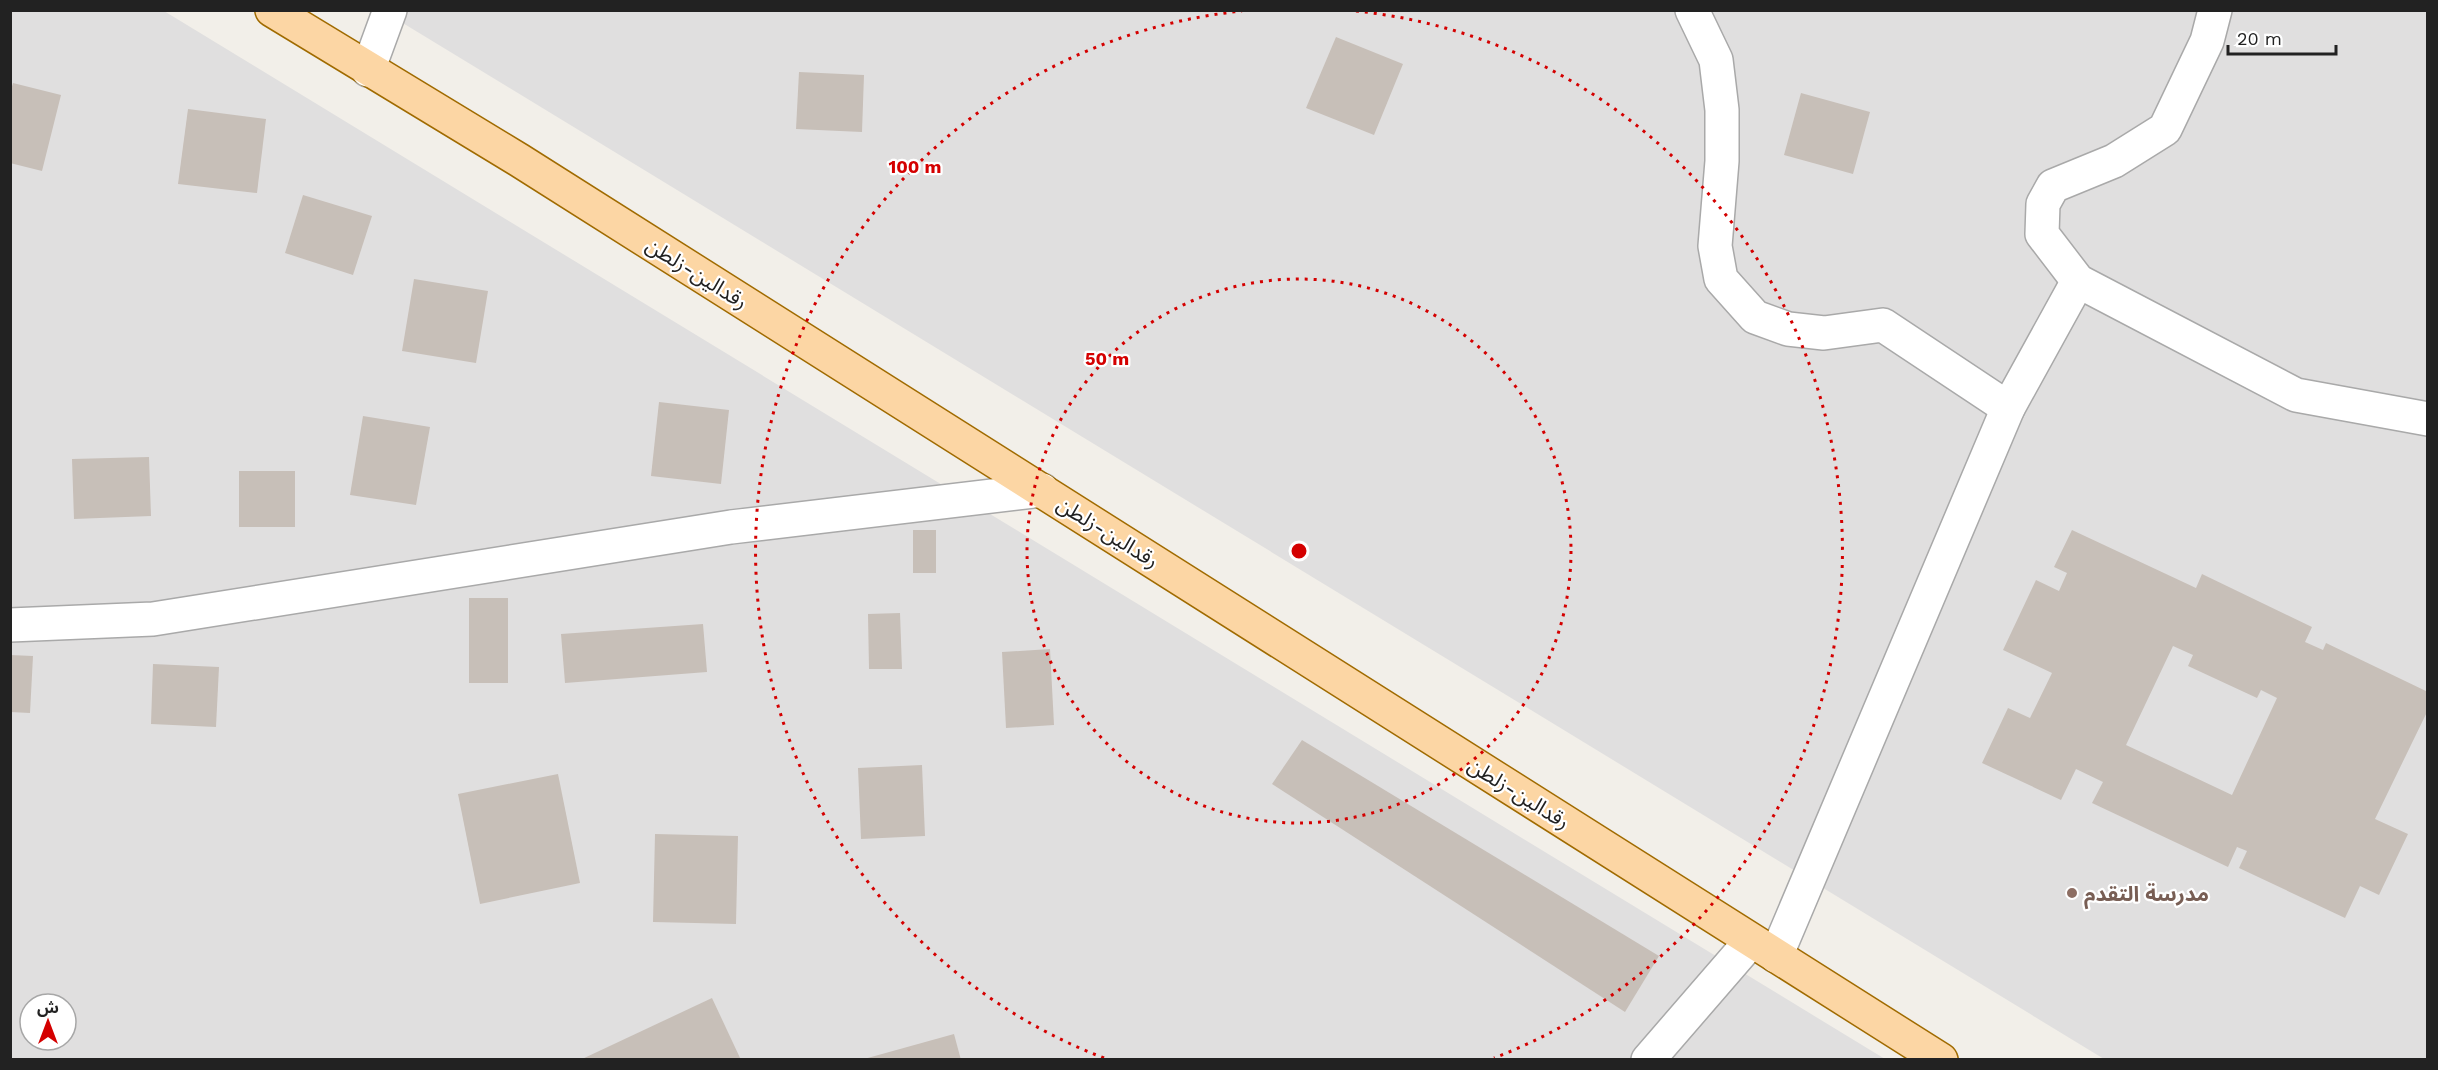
<svg xmlns="http://www.w3.org/2000/svg" width="2438" height="1070" font-family="'Work Sans','Noto Sans Arabic',sans-serif">
<rect width="100%" height="100%" fill="#f2efe9"/>
<g fill="#e0dfdf" fill-rule="evenodd">
<path d="M 10,11 L 164,11 L 1885,1059 L 11,1059 ZM 30,1004 L 66,1004 L 66,1040 L 30,1040 Z"/>
<polygon points="383,11 2427,11 2427,1059 2104,1059"/>
</g>
<g fill="#c7bfb8" fill-rule="evenodd">
<polygon points="1336,37 1403,64 1374,135 1306,108"/>
<polygon points="799,72 864,75 862,132 796,129"/>
<polygon points="13,83 61,95 42,171 10,163 10,93"/>
<polygon points="1801,93 1870,112 1853,174 1784,155"/>
<polygon points="188,109 266,119 257,193 178,184"/>
<polygon points="303,195 372,216 353,275 285,253"/>
<polygon points="414,279 488,291 476,363 402,351"/>
<polygon points="659,402 729,410 721,484 651,476"/>
<polygon points="363,416 430,427 416,505 350,495"/>
<polygon points="149,457 151,516 74,519 72,459"/>
<rect x="239" y="471" width="56" height="56"/>
<rect x="913" y="530" width="23" height="43"/>
<path d="M 2072,530 L 2196,588 L 2202,574 L 2312,627 L 2305,642 L 2323,650 L 2326,643 L 2428,692 L 2428,710 L 2375,819 L 2408,834 L 2379,895 L 2360,886 L 2345,918 L 2239,868 L 2247,851 L 2237,847 L 2228,867 L 2092,803 L 2103,782 L 2076,769 L 2061,800 L 1982,763 L 2008,708 L 2030,718 L 2052,673 L 2003,650 L 2036,580 L 2059,591 L 2067,573 L 2054,567 ZM 2173,646 L 2193,655 L 2188,666 L 2257,698 L 2261,690 L 2277,698 L 2232,795 L 2126,745 Z"/>
<rect x="469" y="598" width="39" height="85"/>
<polygon points="900,613 902,669 869,669 868,614"/>
<polygon points="703,624 707,672 565,683 561,634"/>
<polygon points="1050,649 1054,725 1006,728 1002,652"/>
<polygon points="10,655 33,656 30,713 10,712"/>
<polygon points="153,664 219,667 216,727 151,724"/>
<polygon points="1302,740 1659,956 1625,1012 1272,784"/>
<polygon points="922,765 925,836 861,839 858,768"/>
<polygon points="558,774 580,883 480,904 458,794"/>
<polygon points="655,834 738,836 736,924 653,922"/>
<polygon points="712,998 741,1060 580,1060"/>
<polygon points="954,1034 961,1060 864,1060 864,1059"/>
</g>
<g fill="none" stroke-linecap="round" stroke-linejoin="round">
<g stroke="#a9a9a9" stroke-width="36">
<g id="minor">
<polyline points="1692,10 1716,60 1722,110 1722,161 1715,246 1721,279 1755,317 1788,329 1824,333 1883,325 2008,408"/>
<polyline points="2215,10 2207,41 2165,129 2114,161 2053,186 2043,204 2042,234 2078,281 2296,395 2428,419"/>
<polyline points="368,70 390,10"/>
<polyline points="10,625 153,619 731,527 1042,490"/>
<polyline points="1776,956 2008,408 2078,281"/>
<polyline points="1648,1060 1751,941"/>
</g>
</g>
<g stroke="#a06b00" stroke-width="36">
<polyline id="primary" points="272,10 519,160 1941,1060"/>
</g>
<use href="#minor" stroke="#fff" stroke-width="33"/>
<use href="#primary" stroke="#fcd6a4" stroke-width="33"/>
</g>
<g fill="none" stroke="#d40000" stroke-width="3" stroke-dasharray="3 6">
<circle cx="1299" cy="551" r="272"/>
<path d="M1104 1058A543 543 0 0 1 1242 11M1356 11A543 543 0 0 1 1494 1058"/>
</g>
<circle fill="#8d6e63" stroke="#fff" stroke-width="2" cx="2072" cy="893" r="6"/>
<g text-anchor="middle" dominant-baseline="central" stroke-width="4.5" stroke-linejoin="round" paint-order="stroke">
<g font-size="21" fill="#222" stroke="#fff">
<text transform="translate(697 273) rotate(32)">رقدالين-زلطن</text>
<text transform="translate(1108 532) rotate(32)">رقدالين-زلطن</text>
<text transform="translate(1519 793) rotate(32)">رقدالين-زلطن</text>
</g>
<g font-size="21" font-weight="bold" fill="#785e54" stroke="#fff" text-anchor="start">
<text x="2084" y="893">مدرسة التقدم</text>
</g>
</g>
<circle cx="1299" cy="551" r="9" fill="#d40000" stroke="#fff" stroke-width="3"/>
<g font-size="18" text-anchor="middle" font-weight="bold" fill="#d40000" stroke="#fff" stroke-width="4.5" stroke-linejoin="round" paint-order="stroke">
<text x="915" y="173">100 m</text>
<text x="1107" y="365">50 m</text>
</g>
<rect width="2438" height="1070" fill="none" stroke="#222222" stroke-width="24"/>
<g transform="translate(48 1022)"><circle r="28" fill="#ffffff" stroke="#a7a7a7" stroke-width="1.5"/>
<path d="M0-4.5L10 22L0 15L-10 22Z" fill="#d40000"/>
<text y="-9" font-size="16" font-weight="bold" text-anchor="middle" fill="#222222">ش</text>
</g>
<path d="M2228 45v9h108v-9" fill="none" stroke="#222222" stroke-width="3"/>
<text x="2237" y="45" font-size="18" fill="#222222" stroke="#ffffff" stroke-width="4.5" paint-order="stroke">20 m</text>
</svg>
